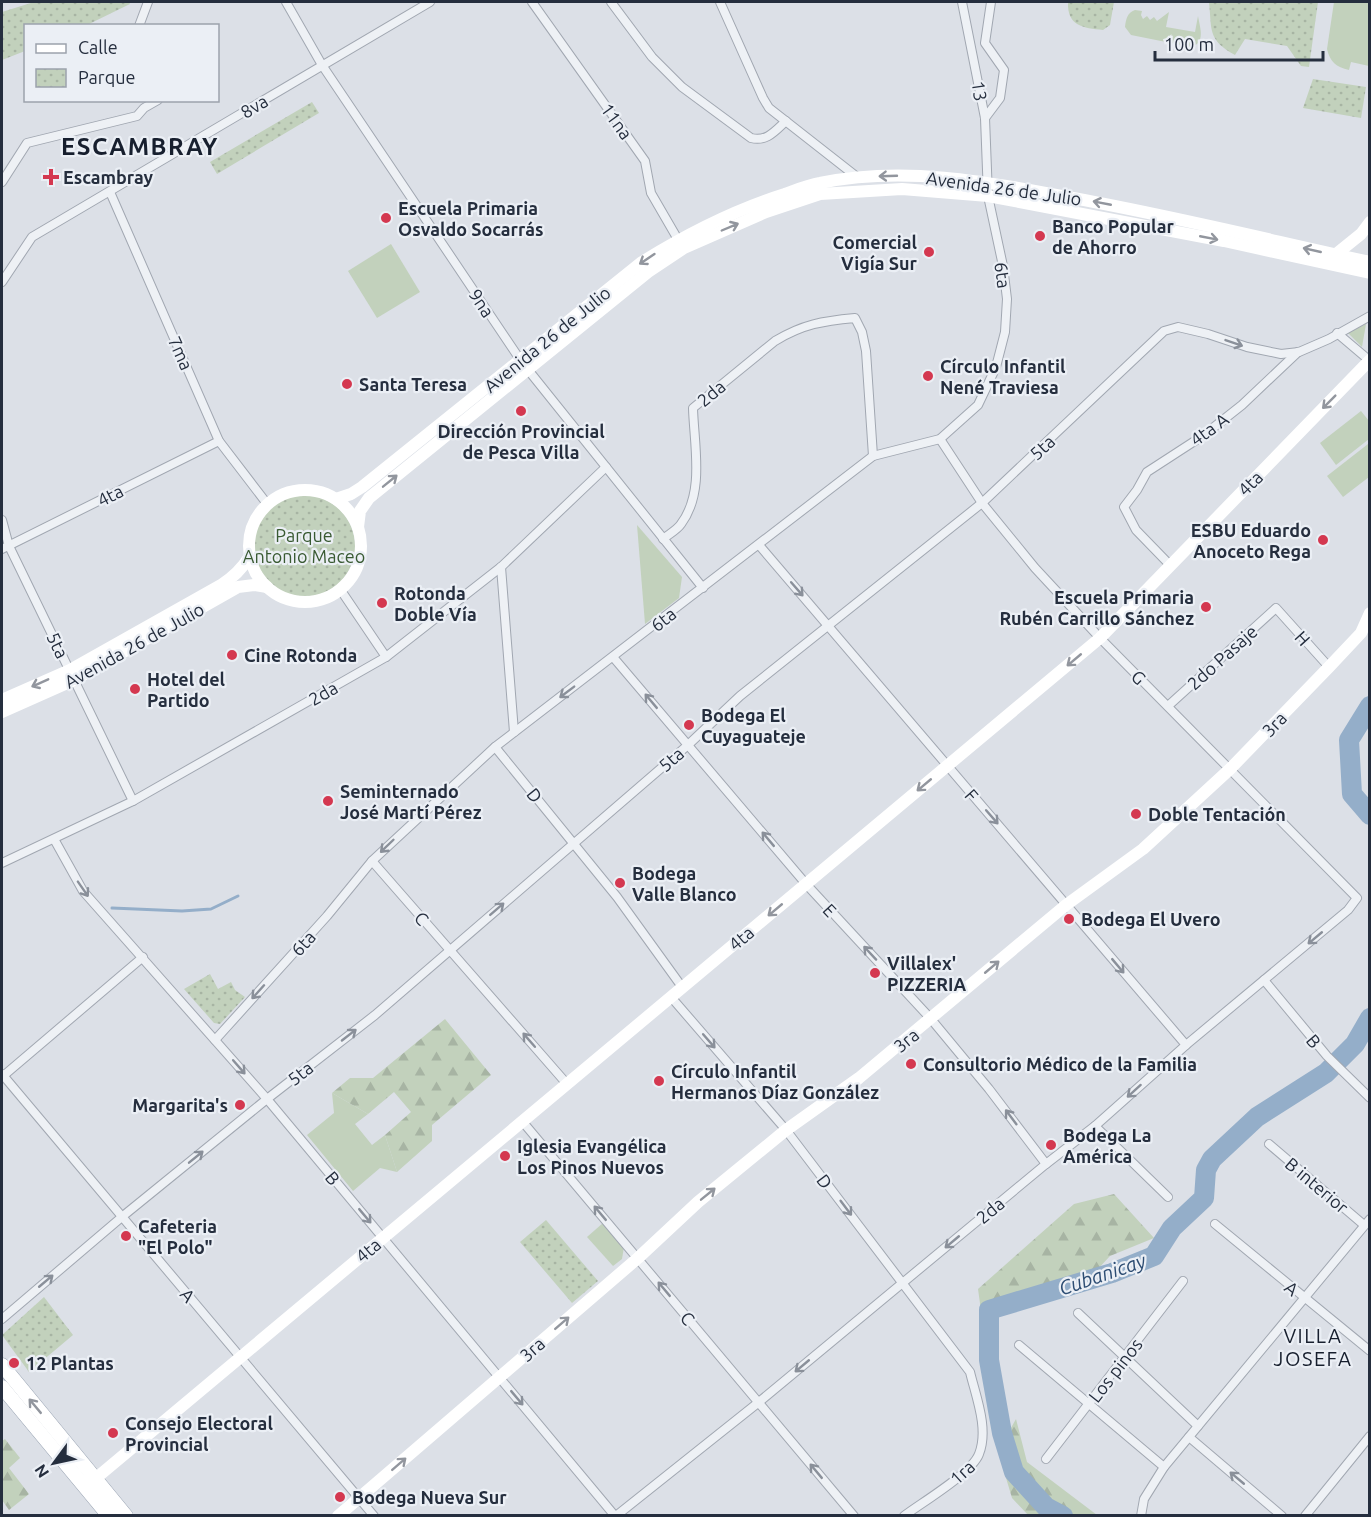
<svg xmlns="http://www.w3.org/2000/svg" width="1371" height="1517" font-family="Ubuntu,sans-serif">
<defs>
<pattern id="forest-firs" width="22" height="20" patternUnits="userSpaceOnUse" patternTransform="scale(1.5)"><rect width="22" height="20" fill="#c2d1bc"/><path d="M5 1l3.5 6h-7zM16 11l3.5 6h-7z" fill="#a7b4a3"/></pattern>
<pattern id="park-dots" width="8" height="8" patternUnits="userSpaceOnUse" patternTransform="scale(1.5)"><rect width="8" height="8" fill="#c2d1bc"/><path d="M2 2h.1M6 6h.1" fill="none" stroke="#a7b4a3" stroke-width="1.8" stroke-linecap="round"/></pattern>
</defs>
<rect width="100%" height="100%" fill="#dce0e7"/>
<g fill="#c2d1bc">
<path d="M 1334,2 L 1369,2 L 1369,66 L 1351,62 L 1349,70 C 1336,67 1330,62 1327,49 Z"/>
<path d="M 1135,10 L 1142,11 L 1141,15 L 1143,19 L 1147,16 L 1150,20 L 1154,17 L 1157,21 L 1169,12 L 1166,27 L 1195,32 L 1198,16 C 1200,28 1206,43 1191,47 L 1131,35 L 1125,27 C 1126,19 1127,13 1135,10 Z"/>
<polygon points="391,244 420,292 377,318 348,271"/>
<polygon points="1366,324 1362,347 1348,333"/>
<polygon points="1361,411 1369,421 1369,439 1336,465 1320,443"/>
<polygon points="1368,444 1369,477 1343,497 1327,476"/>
<polygon points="637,525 682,577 679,598 645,624"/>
<polygon points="332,1093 368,1114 355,1124 372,1145 385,1135 397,1172 380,1168 353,1191 307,1135 334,1113"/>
<polygon points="603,1223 624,1247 622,1259 613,1266 587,1237"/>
</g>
<g fill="url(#forest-firs)">
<polygon points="445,1019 491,1075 432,1125 432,1141 397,1172 385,1135 411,1112 394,1092 368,1114 332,1093 350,1078 373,1078"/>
<polygon points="1114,1194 1154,1238 1110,1256 1085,1283 1020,1309 982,1318 978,1289 1074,1204"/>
<polygon points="1016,1419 1027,1462 1097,1515 1028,1515 1012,1498 998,1451"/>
<polygon points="5,1439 20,1458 9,1468 29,1494 9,1510 2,1500 2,1441"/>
</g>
<g fill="url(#park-dots)">
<polygon points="34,2 129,2 130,4 87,25 26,26 25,51 2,60 2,12"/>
<path d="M 1068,2 L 1114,2 L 1110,25 L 1103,30 C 1083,28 1067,26 1068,2 Z"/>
<path d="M 1209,2 L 1318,2 L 1309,67 L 1301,66 L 1287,46 L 1245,39 L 1235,55 C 1207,40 1212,29 1209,2 Z"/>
<polygon points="1313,79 1366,87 1361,118 1303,108"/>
<polygon points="312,102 319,113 217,174 210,162"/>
<circle cx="304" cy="546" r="51"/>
<polygon points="210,974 218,989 231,982 235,990 245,997 220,1024 214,1023 184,989"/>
<polygon points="546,1220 598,1281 572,1303 520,1242"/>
<polygon points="44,1297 73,1335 29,1372 2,1335"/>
</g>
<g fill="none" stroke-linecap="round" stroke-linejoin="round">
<polyline stroke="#94aec9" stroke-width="3" points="112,908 182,911 211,909 238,896"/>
<g stroke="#94aec9" stroke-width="20">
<polyline points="1370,706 1349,740 1352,794 1370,815"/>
<polyline points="1063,1516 1046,1507 1014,1472 1002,1433 989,1360 989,1310 1112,1273 1154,1256 1172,1228 1204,1198 1206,1170 1212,1159 1257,1117 1326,1073 1355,1044 1370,1018"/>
</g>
<g stroke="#a1a7b1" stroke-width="10">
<g id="street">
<polyline points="286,2 322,65 521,361 703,588"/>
<polyline points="532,2 645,161 651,193 680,243"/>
<path d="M 611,2 L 652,57 L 682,87 L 751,138 C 767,142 775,131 786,121"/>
<polyline points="720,2 763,98 769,108 857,177"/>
<polyline points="139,26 148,2"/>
<polyline points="985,118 1000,98 1004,70 985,43 991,2"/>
<polyline points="2,182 27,143 137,116 144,108 158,100"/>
<polyline points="110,192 219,441 268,505"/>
<polyline points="2,282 32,237 430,2"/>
<polyline points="1337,333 1370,361"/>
<polyline points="2,520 9,546 133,801"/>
<path d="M 663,539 C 669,534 677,530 681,524 C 705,492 694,445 693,408 L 775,341 C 803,324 823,321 855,318 L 862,332 L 866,351 L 873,456"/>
<polyline points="759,545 1186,1045"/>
<polyline points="2,549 219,441"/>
<polyline points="1169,564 1136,530 1124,507 1137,490 1147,472 1204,435 1242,405 1298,352"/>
<polyline points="501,567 514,732"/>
<polyline points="340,589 386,657"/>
<polyline points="613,657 806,884 931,1019 989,1089 1046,1164"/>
<polyline points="1168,706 1276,608 1329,667"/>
<polyline points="495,747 617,897 682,987"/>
<polyline points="54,839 83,891 267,1099 615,1516"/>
<polyline points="372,861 567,1084"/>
<polyline points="2,863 133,801 386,657 501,567 606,467"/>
<polyline points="1264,980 1327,1056 1370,1098"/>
<path d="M 671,997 L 786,1130 L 970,1372 C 976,1397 989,1429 979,1454 C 972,1473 921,1503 904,1516"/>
<polyline points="215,1040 327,916 372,861 495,747 873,456 940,439 978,405 996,367 1005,332 1007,299 1003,266 988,196 985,118 962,2"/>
<polyline points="2,1074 374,1516"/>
<polyline points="2,1077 143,957"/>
<polyline points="522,1121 854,1516"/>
<polyline points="1095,1126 1168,1197"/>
<polyline points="1269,1144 1364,1225"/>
<polyline points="1215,1224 1370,1351"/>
<polyline points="1078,1313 1198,1426"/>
<polyline points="2,1319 123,1216 267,1099 375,1015 688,745 740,696 982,503 1164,331 1178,327 1208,334 1247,347 1281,354 1299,352 1329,339 1370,316"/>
<polyline points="1019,1345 1164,1467"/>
<polyline points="1189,1437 1282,1516"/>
<polyline points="1046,1459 1183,1281"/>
<polyline points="616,1516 759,1402 1046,1164 1095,1126 1186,1045 1348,910 1357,898 1100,638 1035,568 982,503 940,439"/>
<polyline points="1141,1516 1144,1499 1164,1467 1370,1219"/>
<polyline points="1305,1516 1370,1436"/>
</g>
</g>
<g stroke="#9aa4b3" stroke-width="15">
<g id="primary">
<polyline points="2,1365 126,1516"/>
<polyline points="2,1387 109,1516"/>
</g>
</g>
<use href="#street" stroke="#eef1f5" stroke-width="8"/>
<g stroke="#fff" stroke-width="12">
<polyline points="1335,255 1361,234 1370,222"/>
<circle cx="305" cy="546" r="56"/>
<path d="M 336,499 L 351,494 L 362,487 L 642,262 C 687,234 734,210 785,194 C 796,190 808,185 820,183 C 902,166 986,181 1067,197 C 1169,215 1269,240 1370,262"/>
<polyline points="358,527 360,511 369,498 648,272 684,248 766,212 820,194 902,189 988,196 1224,241 1370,273"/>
<path d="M 2,700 L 70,670 L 221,585 C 234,577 242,569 250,556"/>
<polyline points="2,712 74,680 238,587 254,585 267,587"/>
<polyline points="89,1484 1100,638 1370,360"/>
<polyline points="338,1516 638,1258 698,1202 786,1130 859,1078 1066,905 1143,849 1230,769 1329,667 1361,633 1370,613"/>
</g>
<use href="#primary" stroke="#fff" stroke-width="14"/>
</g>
<defs><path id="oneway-shaft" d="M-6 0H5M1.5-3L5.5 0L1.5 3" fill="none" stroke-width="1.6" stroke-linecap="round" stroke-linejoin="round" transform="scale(1.5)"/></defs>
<g stroke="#92969e">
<use href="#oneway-shaft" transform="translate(888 176) rotate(178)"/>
<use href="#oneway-shaft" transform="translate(1102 203) rotate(-169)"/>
<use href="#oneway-shaft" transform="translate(730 227) rotate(-23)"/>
<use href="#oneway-shaft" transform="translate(1209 238) rotate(11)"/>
<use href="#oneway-shaft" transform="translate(1312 250) rotate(-167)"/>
<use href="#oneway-shaft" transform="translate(647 259) rotate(146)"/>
<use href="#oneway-shaft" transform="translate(1329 402) rotate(135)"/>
<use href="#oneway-shaft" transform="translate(390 481) rotate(-39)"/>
<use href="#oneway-shaft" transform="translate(1074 660) rotate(140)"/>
<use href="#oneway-shaft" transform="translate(40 683) rotate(156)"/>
<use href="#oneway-shaft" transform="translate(924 785) rotate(140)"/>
<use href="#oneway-shaft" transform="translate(775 910) rotate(140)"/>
<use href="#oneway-shaft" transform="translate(992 967) rotate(-40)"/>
<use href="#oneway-shaft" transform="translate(708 1194) rotate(-39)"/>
<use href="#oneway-shaft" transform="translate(562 1323) rotate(-41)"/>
<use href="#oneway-shaft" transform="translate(35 1406) rotate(-130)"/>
<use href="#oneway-shaft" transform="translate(399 1464) rotate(-41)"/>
</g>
<g stroke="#8a909a">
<use href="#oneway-shaft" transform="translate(1234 343) rotate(19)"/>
<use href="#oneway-shaft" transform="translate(797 589) rotate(49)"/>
<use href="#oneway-shaft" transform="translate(567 692) rotate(143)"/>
<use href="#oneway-shaft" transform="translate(651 701) rotate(-130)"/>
<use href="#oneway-shaft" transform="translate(992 817) rotate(49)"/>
<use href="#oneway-shaft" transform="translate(768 839) rotate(-130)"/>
<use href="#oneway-shaft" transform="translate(387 846) rotate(136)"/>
<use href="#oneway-shaft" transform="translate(83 889) rotate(55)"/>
<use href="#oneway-shaft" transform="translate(497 909) rotate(-41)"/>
<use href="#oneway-shaft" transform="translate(1315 938) rotate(140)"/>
<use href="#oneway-shaft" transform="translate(870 953) rotate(-133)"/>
<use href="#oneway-shaft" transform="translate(1118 966) rotate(50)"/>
<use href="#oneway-shaft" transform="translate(258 992) rotate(132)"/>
<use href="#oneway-shaft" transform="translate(349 1035) rotate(-38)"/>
<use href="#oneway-shaft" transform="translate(529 1040) rotate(-131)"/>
<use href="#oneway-shaft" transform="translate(709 1041) rotate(49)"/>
<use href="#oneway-shaft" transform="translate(239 1067) rotate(49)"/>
<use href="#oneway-shaft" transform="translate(1134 1091) rotate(138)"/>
<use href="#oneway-shaft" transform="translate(1011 1117) rotate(-127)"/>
<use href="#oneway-shaft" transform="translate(196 1157) rotate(-39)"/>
<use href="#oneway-shaft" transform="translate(846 1208) rotate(53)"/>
<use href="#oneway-shaft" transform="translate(600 1213) rotate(-130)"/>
<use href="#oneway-shaft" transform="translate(365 1216) rotate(50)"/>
<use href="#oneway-shaft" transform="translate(952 1242) rotate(140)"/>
<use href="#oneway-shaft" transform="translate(46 1281) rotate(-40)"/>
<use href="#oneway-shaft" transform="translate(664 1289) rotate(-130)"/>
<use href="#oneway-shaft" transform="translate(802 1366) rotate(140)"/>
<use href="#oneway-shaft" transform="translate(517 1398) rotate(50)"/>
<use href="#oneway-shaft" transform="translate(816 1471) rotate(-130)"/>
<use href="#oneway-shaft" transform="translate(1237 1478) rotate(-140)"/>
</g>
<g fill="#d43850" stroke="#ebeff5" stroke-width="2">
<path d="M48 168h6v6h6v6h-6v6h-6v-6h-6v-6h6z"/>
<circle cx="386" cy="218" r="6"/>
<circle cx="1040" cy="236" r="6"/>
<circle cx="929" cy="252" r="6"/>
<circle cx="928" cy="376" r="6"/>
<circle cx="347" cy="384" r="6"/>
<circle cx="521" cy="411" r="6"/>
<circle cx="1323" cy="540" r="6"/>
<circle cx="382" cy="603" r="6"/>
<circle cx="1206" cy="607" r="6"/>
<circle cx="232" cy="655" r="6"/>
<circle cx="135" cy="689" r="6"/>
<circle cx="689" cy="725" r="6"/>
<circle cx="328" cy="801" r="6"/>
<circle cx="1136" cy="814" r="6"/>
<circle cx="620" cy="883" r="6"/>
<circle cx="1069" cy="919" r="6"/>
<circle cx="875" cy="973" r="6"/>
<circle cx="911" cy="1064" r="6"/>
<circle cx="659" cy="1081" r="6"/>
<circle cx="240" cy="1105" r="6"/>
<circle cx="1051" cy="1145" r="6"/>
<circle cx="505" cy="1156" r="6"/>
<circle cx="126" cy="1236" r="6"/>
<circle cx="14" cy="1363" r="6"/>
<circle cx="113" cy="1433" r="6"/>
<circle cx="340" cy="1497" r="6"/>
</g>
<g text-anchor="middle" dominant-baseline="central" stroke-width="4.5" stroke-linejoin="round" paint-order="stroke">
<g font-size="18" fill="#252e3e" stroke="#ebeff5">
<text transform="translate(980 91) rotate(81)">13</text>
<text transform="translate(254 106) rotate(-31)">8va</text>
<text transform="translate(617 121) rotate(54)">11na</text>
<text transform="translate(1004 188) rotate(8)">Avenida 26 de Julio</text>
<text transform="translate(1003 275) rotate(82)">6ta</text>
<text transform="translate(482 303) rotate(56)">9na</text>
<text transform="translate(547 339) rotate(-39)">Avenida 26 de Julio</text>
<text transform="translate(181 353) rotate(66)">7ma</text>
<text transform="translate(711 393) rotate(-40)">2da</text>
<text transform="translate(1209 429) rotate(-36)">4ta A</text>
<text transform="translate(1042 447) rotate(-43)">5ta</text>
<text transform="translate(1250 483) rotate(-45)">4ta</text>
<text transform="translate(110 495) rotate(-27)">4ta</text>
<text transform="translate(663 619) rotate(-38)">6ta</text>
<text transform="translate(1303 638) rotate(48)">H</text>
<text transform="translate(58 645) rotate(64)">5ta</text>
<text transform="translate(134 645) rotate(-29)">Avenida 26 de Julio</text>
<text transform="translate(1222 657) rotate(-42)">2do Pasaje</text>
<text transform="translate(1139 677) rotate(45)">G</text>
<text transform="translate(323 693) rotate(-30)">2da</text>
<text transform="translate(1274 724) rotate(-46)">3ra</text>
<text transform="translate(671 759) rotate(-41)">5ta</text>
<text transform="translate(535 795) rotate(51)">D</text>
<text transform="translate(972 795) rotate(49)">F</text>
<text transform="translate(830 910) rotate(47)">E</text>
<text transform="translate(422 918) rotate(49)">C</text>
<text transform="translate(741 938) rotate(-40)">4ta</text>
<text transform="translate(303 943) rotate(-48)">6ta</text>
<text transform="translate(906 1040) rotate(-39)">3ra</text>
<text transform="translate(1314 1041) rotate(50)">B</text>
<text transform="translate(300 1073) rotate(-38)">5ta</text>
<text transform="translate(333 1178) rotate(50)">B</text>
<text transform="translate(825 1181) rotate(53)">D</text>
<text transform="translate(1317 1185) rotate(40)">B interior</text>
<text transform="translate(990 1210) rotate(-40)">2da</text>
<text transform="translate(368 1250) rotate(-40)">4ta</text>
<text transform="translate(1292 1288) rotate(39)">A</text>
<text transform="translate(188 1295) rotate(50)">A</text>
<text transform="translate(688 1318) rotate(50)">C</text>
<text transform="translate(532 1349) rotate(-41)">3ra</text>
<text transform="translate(1115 1370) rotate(-52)">Los pinos</text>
<text transform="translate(962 1472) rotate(-42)">1ra</text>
</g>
<g font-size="18" font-weight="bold" fill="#252e3e" stroke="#ebeff5" text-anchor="start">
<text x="63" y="177">Escambray</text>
<text x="398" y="208">Escuela Primaria<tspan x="398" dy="21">Osvaldo Socarrás</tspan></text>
<text x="1052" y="226">Banco Popular<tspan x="1052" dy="21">de Ahorro</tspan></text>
<text x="917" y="242" text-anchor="end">Comercial<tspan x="917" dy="21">Vigía Sur</tspan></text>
<text x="940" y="366">Círculo Infantil<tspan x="940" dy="21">Nené Traviesa</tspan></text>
<text x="359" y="384">Santa Teresa</text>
<text x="521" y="431" text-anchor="middle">Dirección Provincial<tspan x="521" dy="21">de Pesca Villa</tspan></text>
<text x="1311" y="530" text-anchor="end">ESBU Eduardo<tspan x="1311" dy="21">Anoceto Rega</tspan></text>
<text x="394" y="593">Rotonda<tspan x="394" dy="21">Doble Vía</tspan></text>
<text x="1194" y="597" text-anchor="end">Escuela Primaria<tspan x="1194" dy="21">Rubén Carrillo Sánchez</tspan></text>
<text x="244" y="655">Cine Rotonda</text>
<text x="147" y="679">Hotel del<tspan x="147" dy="21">Partido</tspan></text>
<text x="701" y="715">Bodega El<tspan x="701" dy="21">Cuyaguateje</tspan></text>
<text x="340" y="791">Seminternado<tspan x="340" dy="21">José Martí Pérez</tspan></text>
<text x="1148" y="814">Doble Tentación</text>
<text x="632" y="873">Bodega<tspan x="632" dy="21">Valle Blanco</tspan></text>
<text x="1081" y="919">Bodega El Uvero</text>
<text x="887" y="963">Villalex'<tspan x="887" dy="21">PIZZERIA</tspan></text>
<text x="923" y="1064">Consultorio Médico de la Familia</text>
<text x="671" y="1071">Círculo Infantil<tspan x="671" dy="21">Hermanos Díaz González</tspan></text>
<text x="228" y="1105" text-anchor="end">Margarita's</text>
<text x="1063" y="1135">Bodega La<tspan x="1063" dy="21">América</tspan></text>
<text x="517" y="1146">Iglesia Evangélica<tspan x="517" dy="21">Los Pinos Nuevos</tspan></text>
<text x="138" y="1226">Cafeteria<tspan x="138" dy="21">"El Polo"</tspan></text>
<text x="26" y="1363">12 Plantas</text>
<text x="125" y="1423">Consejo Electoral<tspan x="125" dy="21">Provincial</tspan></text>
<text x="352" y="1497">Bodega Nueva Sur</text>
</g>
<g font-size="18" fill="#395a32" stroke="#ebeff5">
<text x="304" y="535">Parque<tspan x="304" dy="21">Antonio Maceo</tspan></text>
</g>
<g font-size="20" font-style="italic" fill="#2d4d73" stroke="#ebeff5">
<text transform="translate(1102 1274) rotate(-19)">Cubanicay</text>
</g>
<g font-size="20" letter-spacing="1.5" fill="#171f2e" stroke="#ebeff5">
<text x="1313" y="1335">VILLA<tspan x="1313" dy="23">JOSEFA</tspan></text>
</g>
<g font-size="24" font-weight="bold" letter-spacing="1.5" fill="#171f2e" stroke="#ebeff5">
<text x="140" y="146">ESCAMBRAY</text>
</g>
</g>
<rect width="1371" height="1517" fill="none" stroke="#252e3e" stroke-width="6"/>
<rect x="24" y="24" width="195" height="78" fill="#ebeff5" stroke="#9ca2ac" stroke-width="1.5"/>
<rect x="36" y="44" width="30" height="9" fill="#ffffff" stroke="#9ca2ac" stroke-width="1.5"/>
<text x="78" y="54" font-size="18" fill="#252e3e">Calle</text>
<rect x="36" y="69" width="30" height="18" fill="url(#park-dots)" stroke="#9ca2ac" stroke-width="1.5"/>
<text x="78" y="84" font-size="18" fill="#252e3e">Parque</text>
<g transform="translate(54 1463) rotate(237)" stroke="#ebeff5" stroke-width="4.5" paint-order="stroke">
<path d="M0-4.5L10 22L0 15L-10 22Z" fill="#252e3e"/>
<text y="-9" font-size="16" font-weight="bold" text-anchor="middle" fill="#252e3e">N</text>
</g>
<path d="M1155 51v9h168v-9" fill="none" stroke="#252e3e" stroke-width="3"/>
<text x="1164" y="51" font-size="18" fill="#252e3e" stroke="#ebeff5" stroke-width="4.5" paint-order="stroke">100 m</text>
</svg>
